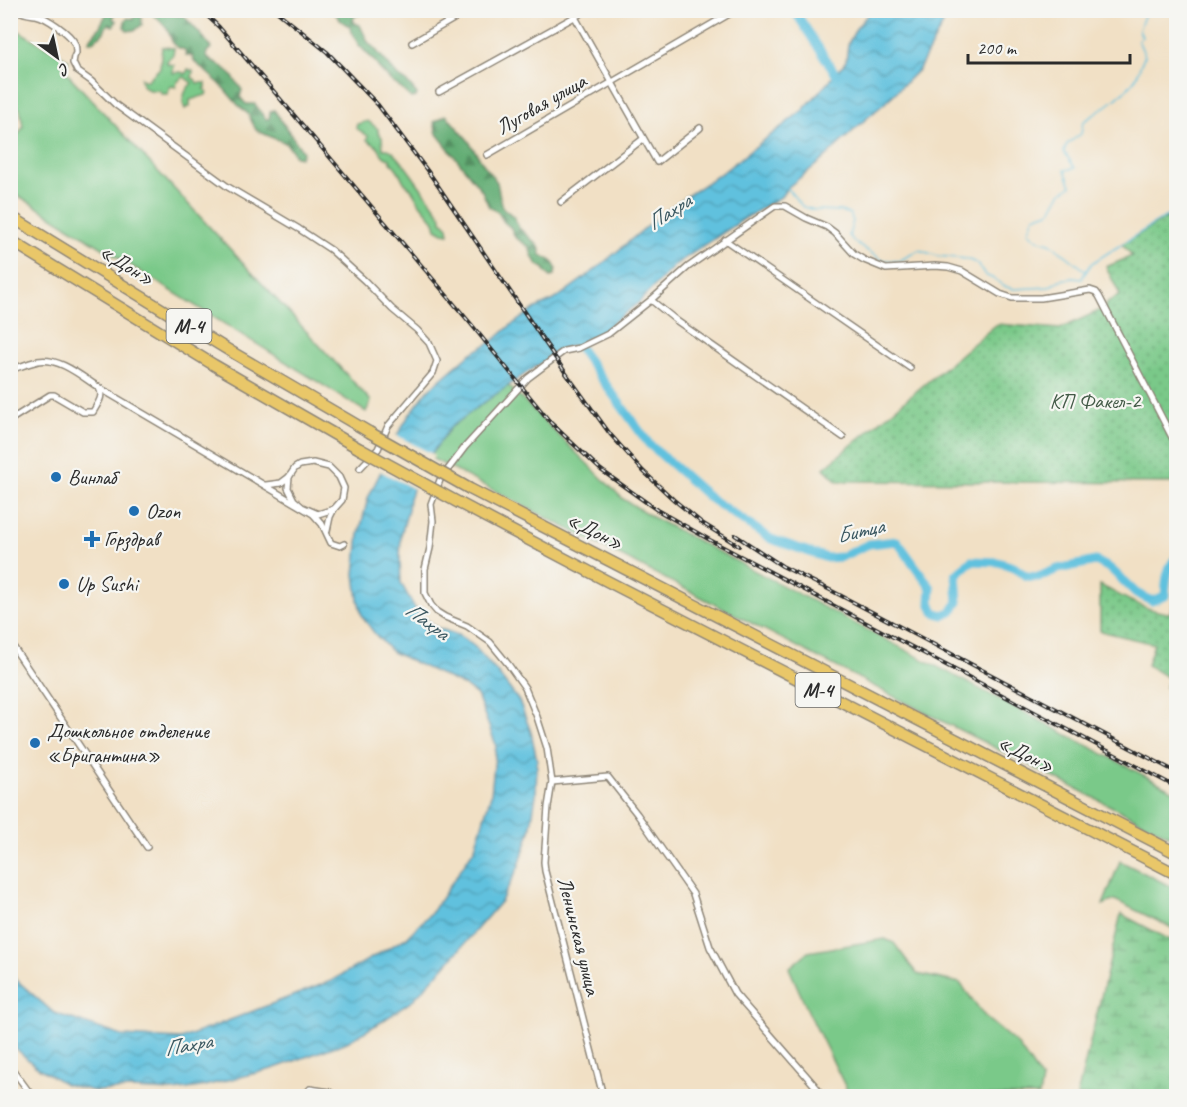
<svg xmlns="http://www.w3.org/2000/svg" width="1187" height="1107" font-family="Caveat,sans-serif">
<defs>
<pattern id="forest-firs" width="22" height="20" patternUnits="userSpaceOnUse" patternTransform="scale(1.5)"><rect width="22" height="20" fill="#63ad75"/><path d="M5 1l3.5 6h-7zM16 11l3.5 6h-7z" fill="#528d60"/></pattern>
<pattern id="wetland-marsh" width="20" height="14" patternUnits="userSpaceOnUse" patternTransform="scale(1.5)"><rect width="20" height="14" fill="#7ac989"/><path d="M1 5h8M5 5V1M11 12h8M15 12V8" fill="none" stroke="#64a370"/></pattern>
<pattern id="garden-dots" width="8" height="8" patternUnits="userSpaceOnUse" patternTransform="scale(1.5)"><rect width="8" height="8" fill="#7ac989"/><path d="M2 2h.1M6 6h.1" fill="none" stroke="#64a370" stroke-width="1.8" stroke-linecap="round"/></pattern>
<pattern id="water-waves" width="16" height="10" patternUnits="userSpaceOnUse" patternTransform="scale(1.5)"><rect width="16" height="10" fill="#60c1de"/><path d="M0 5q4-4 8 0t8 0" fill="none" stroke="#4f9db4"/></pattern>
</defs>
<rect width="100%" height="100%" fill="#f6f6f2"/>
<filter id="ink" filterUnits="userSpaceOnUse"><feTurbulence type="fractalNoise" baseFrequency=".0167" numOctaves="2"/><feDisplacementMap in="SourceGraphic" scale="12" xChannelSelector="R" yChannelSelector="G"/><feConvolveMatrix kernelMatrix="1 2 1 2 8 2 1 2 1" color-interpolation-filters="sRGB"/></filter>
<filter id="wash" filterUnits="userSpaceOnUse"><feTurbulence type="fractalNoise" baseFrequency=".008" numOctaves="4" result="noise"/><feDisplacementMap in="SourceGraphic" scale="24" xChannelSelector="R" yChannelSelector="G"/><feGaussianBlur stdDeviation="1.35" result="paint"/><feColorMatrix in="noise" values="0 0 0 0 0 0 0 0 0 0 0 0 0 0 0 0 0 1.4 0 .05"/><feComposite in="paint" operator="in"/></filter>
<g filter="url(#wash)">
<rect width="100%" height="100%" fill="#f1e0c5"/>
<g fill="#7ac989" stroke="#527a5a" stroke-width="1.5">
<polygon points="17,30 69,60 64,70 371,401 366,412 11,191 11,145 23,127 20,109 11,102 11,38"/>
<path d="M 162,47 L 174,48 L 173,55 L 167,61 L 167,64 L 174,65 L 173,73 L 181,72 L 186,74 L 188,69 L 193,71 L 192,78 L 195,79 L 197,83 L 206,83 L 206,88 L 204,89 L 207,92 L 206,95 L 190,100 L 190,106 L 185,109 C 180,99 185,90 192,83 L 184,77 L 177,82 L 176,87 L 171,86 L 169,89 L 168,94 L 161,94 L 160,90 C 150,92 141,89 141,78 L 146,81 L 160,68 Z"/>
<path d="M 368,121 L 378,129 L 378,133 L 382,137 L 383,149 C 388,149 388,148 392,151 C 401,159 407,168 414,178 C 423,191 433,203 442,217 L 442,221 L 448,227 L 449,234 L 443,233 L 436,229 C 435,219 427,213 421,205 C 417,200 415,194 411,189 C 409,186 406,185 404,182 C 400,175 398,167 391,163 L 390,159 C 380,157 382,150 375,145 C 372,143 370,142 367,140 L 368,136 L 356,128 L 357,124 Z"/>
<polygon points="508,385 623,499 656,519 1176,792 1176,839 926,713 429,457 450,428"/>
<polygon points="1120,861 1176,889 1176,930 1115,900 1103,905"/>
<polygon points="885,939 894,943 917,974 960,983 986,1018 1017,1044 1042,1080 1039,1096 850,1096 808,1011 789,968 808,952"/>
</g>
<g fill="url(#forest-firs)" stroke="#476c50" stroke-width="1.5">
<path d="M 108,11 L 116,11 L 113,19 L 117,21 L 113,26 L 109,24 L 106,27 C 105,35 97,37 92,42 L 89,42 L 89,40 L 99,28 Z"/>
<polygon points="133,11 141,11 142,25 135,30 127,31 124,27 125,21 128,18 134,19 135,13"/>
<path d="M 150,11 L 164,11 L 168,13 L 170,11 L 173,11 L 178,16 L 183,15 L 204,38 L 211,48 L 207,52 L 206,56 C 214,65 220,64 227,70 C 233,76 237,83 242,90 L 240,97 L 246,104 L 255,104 L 266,119 L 269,119 L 270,112 L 274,110 L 303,152 L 301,157 L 295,156 L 291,149 L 284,142 L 273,138 L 256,130 L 248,114 L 238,105 L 220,84 L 195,62 L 192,56 L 186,55 L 185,50 C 169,46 173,40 167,29 C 163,23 155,16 150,11 Z"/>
<polygon points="333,11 367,11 355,16 353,19 355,23 360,25 368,42 376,50 399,77 407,82 417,94 416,97 411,98 398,86 392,82 378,67 376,63 358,44 349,26 341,21"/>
<polygon points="446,115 468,140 484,165 497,182 502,207 514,217 519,228 539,246 541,255 552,261 556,268 555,275 551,277 545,272 545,269 538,265 533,258 529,247 515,237 511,228 504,222 498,212 489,207 482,191 437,134 434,122"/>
</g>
<polygon fill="url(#wetland-marsh)" stroke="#527a5a" stroke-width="1.5" points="1121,914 1176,943 1176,1096 1077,1096"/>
<g fill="url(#garden-dots)" stroke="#527a5a" stroke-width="1.5">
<polygon points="1176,212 1176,483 837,481 824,468 997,324 1060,329 1105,308 1107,303 1120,295 1106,267 1132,256 1122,244"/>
<path d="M 1100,585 C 1122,596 1146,612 1171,613 L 1176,598 L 1176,693 L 1165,687 L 1170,679 L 1147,665 L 1154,644 L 1100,631 Z"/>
</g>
<polygon fill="url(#water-waves)" stroke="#467684" stroke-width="1.5" points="871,11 950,11 919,69 886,102 866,119 821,161 787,188 781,197 744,219 676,264 638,303 598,334 557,352 479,406 450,428 429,457 409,498 408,510 401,535 400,559 401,583 416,610 435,627 458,635 474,646 497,672 519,701 531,732 537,760 536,795 530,831 519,866 501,901 445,966 412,1001 381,1022 347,1042 272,1069 200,1087 174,1091 131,1089 94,1091 65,1084 35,1066 11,1044 10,972 13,977 54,1013 122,1036 181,1039 331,981 406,938 433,911 475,848 491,795 496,745 477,695 465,686 392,652 375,634 362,616 358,599 355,574 359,534 368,498 384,465 387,452 408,417 428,390 470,354 493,341 510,326 536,308 554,300 595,270 658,217 685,197 723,172 803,110 833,77 846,61 848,44 857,27"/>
<polygon fill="#f1e0c5" points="394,434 434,455 416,490 378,470 384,451"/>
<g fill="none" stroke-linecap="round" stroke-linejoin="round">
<g stroke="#60c1de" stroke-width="1.5">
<polyline points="786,187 803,207 815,210 840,211 850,214 853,221 849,235 854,242 882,260 899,261 919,250 938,256 967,259 978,264 985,275 996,280 1003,286 1014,289 1049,287 1060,280 1073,278 1082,279 1083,276 1092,263 1176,210"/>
<path d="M 1086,271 L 1050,243 L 1038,240 L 1028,232 L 1034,217 L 1051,211 L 1061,193 L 1071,186 L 1065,170 L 1075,168 L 1064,152 L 1067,144 L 1081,134 L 1083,122 C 1101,110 1120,98 1133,82 C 1140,74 1139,64 1145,56 L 1138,40 L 1142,37 L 1139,30 L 1146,10"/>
</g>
<g stroke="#60c1de" stroke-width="9">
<polyline points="794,10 842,84"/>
<path d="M 568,336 L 575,342 L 649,444 L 711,499 L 771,539 L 827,558 L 841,557 L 869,544 L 897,541 L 931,588 L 930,602 L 934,612 L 943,615 L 951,612 L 958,602 L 956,575 L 971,561 L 998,562 L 1014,567 L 1026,576 L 1038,577 L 1058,569 L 1096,561 L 1111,569 L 1136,593 L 1152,601 L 1165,596 C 1166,583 1166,568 1176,558"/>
</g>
</g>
</g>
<g filter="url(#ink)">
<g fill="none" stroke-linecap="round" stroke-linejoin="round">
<g stroke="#8e8678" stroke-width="8">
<g id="street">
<path d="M 17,10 C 24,14 28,14 36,15 C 46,17 70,33 75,44 C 76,47 76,50 76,53 L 74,57 L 73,63 L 77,71 L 91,81 L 116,105 L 228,187 L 299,229 L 331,250 L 365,281 L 392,309 L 417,330 L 429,343 L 437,361 L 433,373 L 388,426 L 378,449 L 360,468"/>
<polyline points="571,10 657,162 700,128"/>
<polyline points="412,43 469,10"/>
<polyline points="439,92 587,10"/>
<polyline points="487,155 736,10"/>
<polyline points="561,202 643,139"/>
<polyline points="725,240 910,368"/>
<polyline points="651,300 677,321 843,437"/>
<path d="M 10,370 C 19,367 29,363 38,361 C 59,357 81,376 98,387 C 105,395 98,403 93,412 L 83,412 L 54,395 L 50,395 L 10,420"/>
<polyline points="98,387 313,514 322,524 331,543 340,546 344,544"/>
<polygon points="313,463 329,467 339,477 344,488 342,500 334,509 318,514 302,507 294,500 288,488 289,477 295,468 300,465"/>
<polyline points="266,485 281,483 289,477"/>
<polyline points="327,531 330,517 334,509"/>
<polyline points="10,642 147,847"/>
<polyline points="552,782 548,807 544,862 545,871 603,1096"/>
<polyline points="10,1066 32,1096"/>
<polyline points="304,1096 310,1089 330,1092 336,1096"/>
<polyline points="822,1096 816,1087 735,994 710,947 693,894 637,814 608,777 552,782 547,748 537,717 525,688 508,664 490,642 467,626 445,617 437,612 431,605 425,593 425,569 430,548 433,521 431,504 440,480 465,447 528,378 564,351 579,348 608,334 651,300 688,267 775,206 785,206 806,218 827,227 835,233 854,254 864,260 886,269 935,266 948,267 962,271 1000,294 1012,298 1041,298 1090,290 1096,292 1099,296 1176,445"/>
</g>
</g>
<g stroke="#8e8678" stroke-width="13">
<g id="highway">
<polyline points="10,216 230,351 369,432"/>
<polyline points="10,240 214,365 360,449"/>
<polyline points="470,489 1176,853"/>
<polyline points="461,504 607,581 1176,874"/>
</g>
</g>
<use href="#street" stroke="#fff" stroke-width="5"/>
<use href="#highway" stroke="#e9c769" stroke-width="10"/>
<g stroke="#2b2b2b" stroke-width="4">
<g id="rail">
<polyline points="201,10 219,27 305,128 471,324 551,423 601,470 657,510 710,540 1176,787"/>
<polyline points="275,10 327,52 378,105 432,177 565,372 610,434 643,471 674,500 702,523 739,546"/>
<polyline points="735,535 782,566 834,592 1176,772"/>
</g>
</g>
<use href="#rail" stroke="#f6f6f2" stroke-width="1.5" stroke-dasharray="4.5" stroke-linecap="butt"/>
<g stroke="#8e8678" stroke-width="13" stroke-linecap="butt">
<g id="highway-bridge">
<polyline points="369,432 470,489"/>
<polyline points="360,449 461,504"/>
</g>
</g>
<use href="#highway-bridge" stroke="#e9c769" stroke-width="10"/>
</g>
</g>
<g fill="#1f6fb2" stroke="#f6f6f2" stroke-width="2">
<circle cx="56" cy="477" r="6"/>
<circle cx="134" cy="511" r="6"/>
<path d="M89 530h6v6h6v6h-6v6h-6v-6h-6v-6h6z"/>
<circle cx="64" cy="584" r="6"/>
<circle cx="35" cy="743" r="6"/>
</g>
<g text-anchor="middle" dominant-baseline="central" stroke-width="4.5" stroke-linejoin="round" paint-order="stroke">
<g fill="#f6f6f2" stroke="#686867" stroke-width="1.5">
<rect x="166.5" y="309" width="45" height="34" rx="4.5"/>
<rect x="795.5" y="673" width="45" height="34" rx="4.5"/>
</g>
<g font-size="20" font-weight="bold" fill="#2b2b2b">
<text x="189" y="326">М-4</text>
<text x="818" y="690">М-4</text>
</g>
<g font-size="21" fill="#2b2b2b" stroke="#f6f6f2">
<text transform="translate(541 104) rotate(-30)">Луговая улица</text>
<text transform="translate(127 265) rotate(32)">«Дон»</text>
<text transform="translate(595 531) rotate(27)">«Дон»</text>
<text transform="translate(1026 754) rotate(27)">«Дон»</text>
<text transform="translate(579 936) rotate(76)">Ленинская улица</text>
</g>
<g font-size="21" fill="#435a47" stroke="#f6f6f2">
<text x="1095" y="401">КП Факел-2</text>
</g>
<g font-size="21" fill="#2b2b2b" stroke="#f6f6f2" text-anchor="start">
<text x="68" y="477">Винлаб</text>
<text x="146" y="511">Ozon</text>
<text x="104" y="539">Горздрав</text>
<text x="76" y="584">Up Sushi</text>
<text x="47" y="731">Дошкольное отделение<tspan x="47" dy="24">«Бригантина»</tspan></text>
</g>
<g font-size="22" font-style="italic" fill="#3b5861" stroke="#f6f6f2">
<text transform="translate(669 212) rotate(-33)">Пахра</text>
<text transform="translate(860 531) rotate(-13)">Битца</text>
<text transform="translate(427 621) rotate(36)">Пахра</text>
<text transform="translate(188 1045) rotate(-10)">Пахра</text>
</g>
</g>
<rect width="1187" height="1107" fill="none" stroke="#f6f6f2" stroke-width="36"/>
<g transform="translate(57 57) rotate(147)" stroke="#f6f6f2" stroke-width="4.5" paint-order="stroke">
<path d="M0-4.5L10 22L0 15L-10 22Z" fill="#2b2b2b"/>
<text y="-9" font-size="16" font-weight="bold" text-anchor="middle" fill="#2b2b2b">С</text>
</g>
<path d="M968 54v9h162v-9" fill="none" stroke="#2b2b2b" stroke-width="3"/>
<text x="977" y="54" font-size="18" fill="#2b2b2b" stroke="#f6f6f2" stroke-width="4.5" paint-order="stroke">200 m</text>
</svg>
